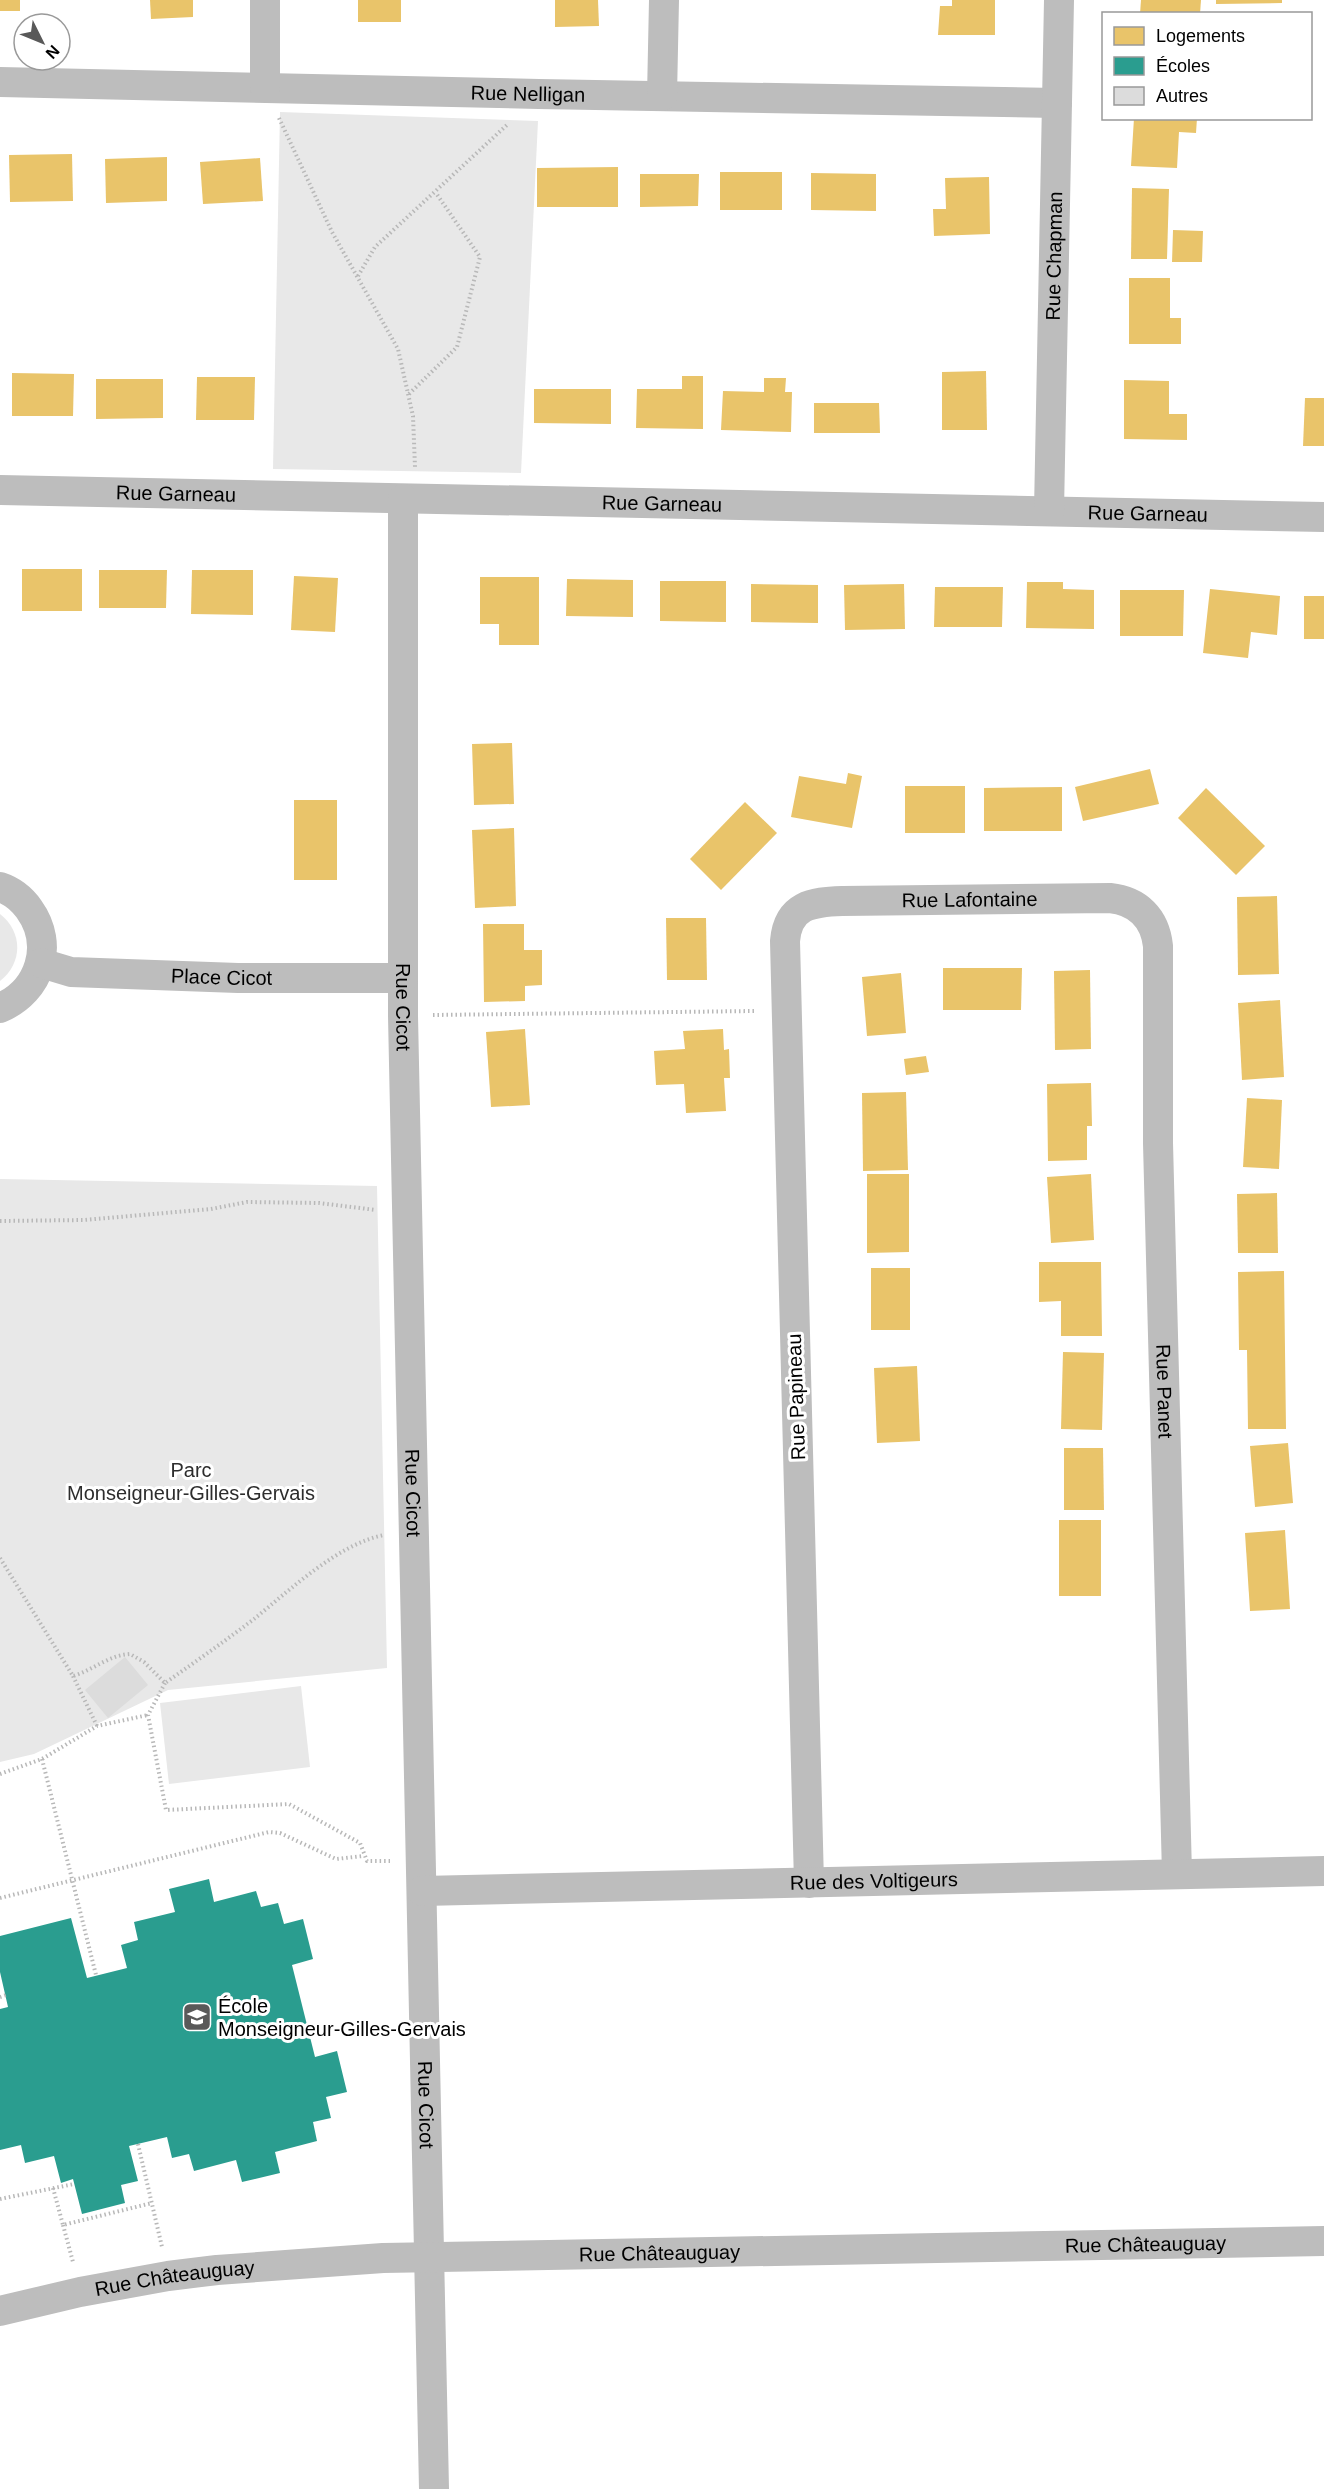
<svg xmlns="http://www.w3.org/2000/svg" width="1324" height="2489" font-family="Helvetica,sans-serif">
<rect width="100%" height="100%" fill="#fff"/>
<g fill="#e8e8e8">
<polygon points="280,112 538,121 521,473 273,469"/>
<path d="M 0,914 C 23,932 23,963 0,981 Z"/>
<polygon points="0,1179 377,1186 387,1668 168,1690 34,1754 0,1762"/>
<polygon points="301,1686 310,1767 169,1784 160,1703"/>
</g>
<g fill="#e9c46a">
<rect x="0" y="0" width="20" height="11"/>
<polygon points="150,0 193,0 193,17 151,19"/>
<rect x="358" y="0" width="43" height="22"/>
<polygon points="555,0 598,0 599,26 555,27"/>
<polygon points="952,0 995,0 995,35 938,35 940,6 952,6"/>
<polygon points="1141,0 1201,0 1200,14 1140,14"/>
<polygon points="1216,0 1282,0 1282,3 1216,4"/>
<polygon points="1134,118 1197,118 1196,133 1179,132 1177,168 1131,166"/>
<polygon points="72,154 73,201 10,202 9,155"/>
<polygon points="167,157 167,201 106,203 105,159"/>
<polygon points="260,158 263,201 203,204 200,162"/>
<polygon points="618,167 618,207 537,207 537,168"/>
<rect x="720" y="172" width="62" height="38"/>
<polygon points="811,173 876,174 876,211 811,210"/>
<polygon points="640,174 699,174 698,206 640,207"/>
<polygon points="989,177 990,234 934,236 933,209 946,209 945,178"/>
<polygon points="1132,188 1169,189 1167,259 1131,259"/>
<polygon points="1173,230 1203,231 1202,262 1172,262"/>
<polygon points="1129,278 1170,278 1170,318 1181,318 1181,344 1129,344"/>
<polygon points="986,371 987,430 942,430 942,372"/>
<polygon points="12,373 74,374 73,416 12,416"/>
<polygon points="682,376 703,376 703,429 636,428 637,389 682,389"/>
<polygon points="197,377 255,377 254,420 196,420"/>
<polygon points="764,378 786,378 785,392 792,392 791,432 721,430 723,391 764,392"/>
<polygon points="96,379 163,379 163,418 96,419"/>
<polygon points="1124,380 1169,381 1169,414 1187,414 1187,440 1124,439"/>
<polygon points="534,389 611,389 611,424 534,423"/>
<polygon points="1305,398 1324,398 1324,446 1303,446"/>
<polygon points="814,403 879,403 880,433 814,433"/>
<rect x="22" y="569" width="60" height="42"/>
<polygon points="99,570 167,570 166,608 99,608"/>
<polygon points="192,570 253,570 253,615 191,614"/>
<polygon points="294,576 338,578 335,632 291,630"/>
<polygon points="480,577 539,577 539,645 499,645 499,624 480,624"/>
<polygon points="567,579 633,580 633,617 566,616"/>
<polygon points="660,581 726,581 726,622 660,621"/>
<polygon points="1027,582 1063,582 1063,589 1094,590 1094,629 1026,628"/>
<polygon points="751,584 818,585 818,623 751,622"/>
<polygon points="904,584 905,629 845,630 844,585"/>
<polygon points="935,587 1003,587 1002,627 934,627"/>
<polygon points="1210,589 1280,596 1277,635 1251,632 1248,658 1203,653"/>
<polygon points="1120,590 1184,590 1183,636 1120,636"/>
<rect x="1304" y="596" width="20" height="43"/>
<polygon points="512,743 514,804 474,805 472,744"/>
<polygon points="1150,769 1159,804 1083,821 1075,787"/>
<polygon points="848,773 862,776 852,828 791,817 799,776 846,784"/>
<rect x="905" y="786" width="60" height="47"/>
<polygon points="1062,787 1062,831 984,831 984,788"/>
<polygon points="1206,788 1265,846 1236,875 1178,818"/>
<rect x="294" y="800" width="43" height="80"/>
<polygon points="745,802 777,833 721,890 690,859"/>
<polygon points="514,828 516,906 475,908 472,830"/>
<polygon points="1277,896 1279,974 1238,975 1237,897"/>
<polygon points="666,918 706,918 707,980 667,980"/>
<polygon points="483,924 524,924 524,950 542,950 542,985 525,986 525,1001 484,1002"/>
<polygon points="943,968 1022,968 1021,1010 943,1010"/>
<polygon points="1090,970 1091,1049 1055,1050 1054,971"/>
<polygon points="901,973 906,1033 867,1036 862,977"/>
<polygon points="1280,1000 1284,1077 1242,1080 1238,1003"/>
<polygon points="525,1029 530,1105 491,1107 486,1032"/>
<polygon points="723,1029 724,1050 729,1049 730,1078 724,1078 726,1111 686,1113 684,1084 656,1085 654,1051 685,1049 683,1031"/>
<polygon points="926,1056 929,1072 906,1075 904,1059"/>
<polygon points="1091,1083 1092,1126 1087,1126 1087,1160 1048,1161 1047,1084"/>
<polygon points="906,1092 908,1170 863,1171 862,1093"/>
<polygon points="1247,1098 1282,1100 1279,1169 1243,1167"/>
<polygon points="867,1174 909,1174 909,1252 867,1253"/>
<polygon points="1091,1174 1094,1240 1051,1243 1047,1177"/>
<polygon points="1277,1193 1278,1253 1238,1253 1237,1194"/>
<polygon points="1039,1262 1101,1262 1102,1336 1061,1336 1061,1301 1039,1302"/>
<rect x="871" y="1268" width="39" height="62"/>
<polygon points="1284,1271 1286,1429 1248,1429 1247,1350 1239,1350 1238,1272"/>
<polygon points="1063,1352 1104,1353 1102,1430 1061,1429"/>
<polygon points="917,1366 920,1441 877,1443 874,1368"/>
<polygon points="1288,1443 1293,1503 1255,1507 1250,1446"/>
<polygon points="1064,1448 1103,1448 1104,1510 1064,1510"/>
<rect x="1059" y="1520" width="42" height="76"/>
<polygon points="1285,1530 1290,1609 1250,1611 1245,1533"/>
</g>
<polygon fill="#2a9d8f" points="209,1879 214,1902 256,1891 261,1907 278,1903 284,1924 303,1919 313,1959 292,1965 315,2057 337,2051 347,2092 326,2097 331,2118 313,2122 317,2141 275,2152 280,2173 242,2182 236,2160 194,2171 189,2154 172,2158 167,2137 129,2146 138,2181 121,2185 125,2203 82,2214 73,2179 61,2183 54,2156 25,2163 21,2145 0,2150 0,2009 8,2007 0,1972 0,1936 71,1918 87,1978 127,1968 121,1945 138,1940 134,1922 175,1912 169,1889"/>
<polygon fill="#dcdcdc" points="125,1657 148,1685 108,1718 85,1690"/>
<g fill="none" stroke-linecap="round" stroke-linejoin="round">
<g stroke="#b8b8b8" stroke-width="4" stroke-dasharray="1.5 3" stroke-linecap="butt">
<polyline points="279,118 332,232 398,349 413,416 415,467"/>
<polyline points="358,276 375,247 508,124"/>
<polyline points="409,394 457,347 480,257 436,193"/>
<polyline points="433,1015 755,1011"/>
<polyline points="0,1221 84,1220 211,1209 247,1202 319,1203 376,1210"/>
<path d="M 0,1558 L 73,1676 C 93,1670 109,1655 130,1654 L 144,1662 L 165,1683 C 195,1662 225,1641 254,1619 C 290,1590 338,1544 384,1535"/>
<polyline points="73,1676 97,1726"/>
<polyline points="165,1683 148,1715 166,1810 289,1804 360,1843 367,1861 390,1861"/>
<polyline points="42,1759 96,1975"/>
<polyline points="0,1774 42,1759 97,1726 148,1715"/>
<polyline points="0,1898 269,1832 280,1833 336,1859 363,1856"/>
<polyline points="0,1997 6,1995"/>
<polyline points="138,2144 162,2247"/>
<polyline points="53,2188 63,2225 152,2203"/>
<polyline points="0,2199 74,2184"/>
<polyline points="63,2225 73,2262"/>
</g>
<g stroke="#bdbdbd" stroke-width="30">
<path id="s1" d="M 0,82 L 539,94 L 1057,103"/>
<polyline points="265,87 265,0"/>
<polyline points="662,96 664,0"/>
<path id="s2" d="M 0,490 L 1324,517"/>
<path id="s3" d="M 403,499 L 403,1016 L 434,2489"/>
<path id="s4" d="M 1049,511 L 1059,0"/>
<path d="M 0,887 C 12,891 22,899 29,909 C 55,945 40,991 0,1008"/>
<path id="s5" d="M 41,963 L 71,972 L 238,978 L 403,978"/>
<path id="s6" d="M 809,1883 L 785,941 C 788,905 812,902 842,901 L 1110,898 C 1138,901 1155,918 1158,946 L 1158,1143 L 1177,1874"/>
<path id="s7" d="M 422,1891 L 1324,1871"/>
<path id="s8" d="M 0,2311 L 80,2292 L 168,2276 L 217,2270 L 383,2258 L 1324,2241"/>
</g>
</g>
<defs>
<g id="school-square" transform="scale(1.5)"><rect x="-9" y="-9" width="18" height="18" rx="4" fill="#595959" stroke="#fff"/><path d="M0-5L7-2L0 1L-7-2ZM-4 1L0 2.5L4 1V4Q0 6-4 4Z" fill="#fff"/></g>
</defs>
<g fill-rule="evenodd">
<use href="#school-square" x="197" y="2017"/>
</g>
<g text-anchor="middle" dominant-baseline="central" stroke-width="6" stroke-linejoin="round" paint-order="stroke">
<g font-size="20" fill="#000" stroke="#fff">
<text stroke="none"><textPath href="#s1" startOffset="528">Rue Nelligan</textPath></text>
<text stroke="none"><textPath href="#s4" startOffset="255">Rue Chapman</textPath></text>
<text stroke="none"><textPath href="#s2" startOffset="176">Rue Garneau</textPath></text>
<text stroke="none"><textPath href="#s2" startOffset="662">Rue Garneau</textPath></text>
<text stroke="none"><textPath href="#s2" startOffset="1148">Rue Garneau</textPath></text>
<text stroke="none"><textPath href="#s6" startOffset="1149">Rue Lafontaine</textPath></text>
<text stroke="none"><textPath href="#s5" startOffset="182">Place Cicot</textPath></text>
<text stroke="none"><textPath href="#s3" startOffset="508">Rue Cicot</textPath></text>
<text stroke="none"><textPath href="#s6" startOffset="1809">Rue Panet</textPath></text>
<text transform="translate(796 1397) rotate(-92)">Rue Papineau</text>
<text stroke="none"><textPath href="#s3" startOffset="994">Rue Cicot</textPath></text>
<text stroke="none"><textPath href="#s7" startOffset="452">Rue des Voltigeurs</textPath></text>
<text stroke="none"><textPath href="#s3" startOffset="1606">Rue Cicot</textPath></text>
<text stroke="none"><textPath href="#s8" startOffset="1150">Rue Châteauguay</textPath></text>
<text stroke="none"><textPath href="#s8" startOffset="664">Rue Châteauguay</textPath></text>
<text stroke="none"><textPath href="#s8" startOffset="178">Rue Châteauguay</textPath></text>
</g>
<g font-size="20" fill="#2d2d2d" stroke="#fff">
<text x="191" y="1470">Parc<tspan x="191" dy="23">Monseigneur-Gilles-Gervais</tspan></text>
</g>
<g font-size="20" fill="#000" stroke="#fff" text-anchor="start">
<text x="218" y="2006">École<tspan x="218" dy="23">Monseigneur-Gilles-Gervais</tspan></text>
</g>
</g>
<rect x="1102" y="12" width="210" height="108" fill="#ffffff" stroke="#999999" stroke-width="1.5"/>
<rect x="1114" y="27" width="30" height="18" fill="#e9c46a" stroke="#999999" stroke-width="1.5"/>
<text x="1156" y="42" font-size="18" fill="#000000">Logements</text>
<rect x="1114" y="57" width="30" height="18" fill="#2a9d8f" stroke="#999999" stroke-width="1.5"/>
<text x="1156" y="72" font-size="18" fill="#000000">Écoles</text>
<rect x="1114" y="87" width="30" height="18" fill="#dcdcdc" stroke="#999999" stroke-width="1.5"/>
<text x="1156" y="102" font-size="18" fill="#000000">Autres</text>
<g transform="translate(42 42) rotate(133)"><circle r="28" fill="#ffffff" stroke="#999999" stroke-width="1.5"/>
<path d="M0-4.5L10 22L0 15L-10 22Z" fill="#595959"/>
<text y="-9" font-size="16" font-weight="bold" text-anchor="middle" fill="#000000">N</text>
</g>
</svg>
